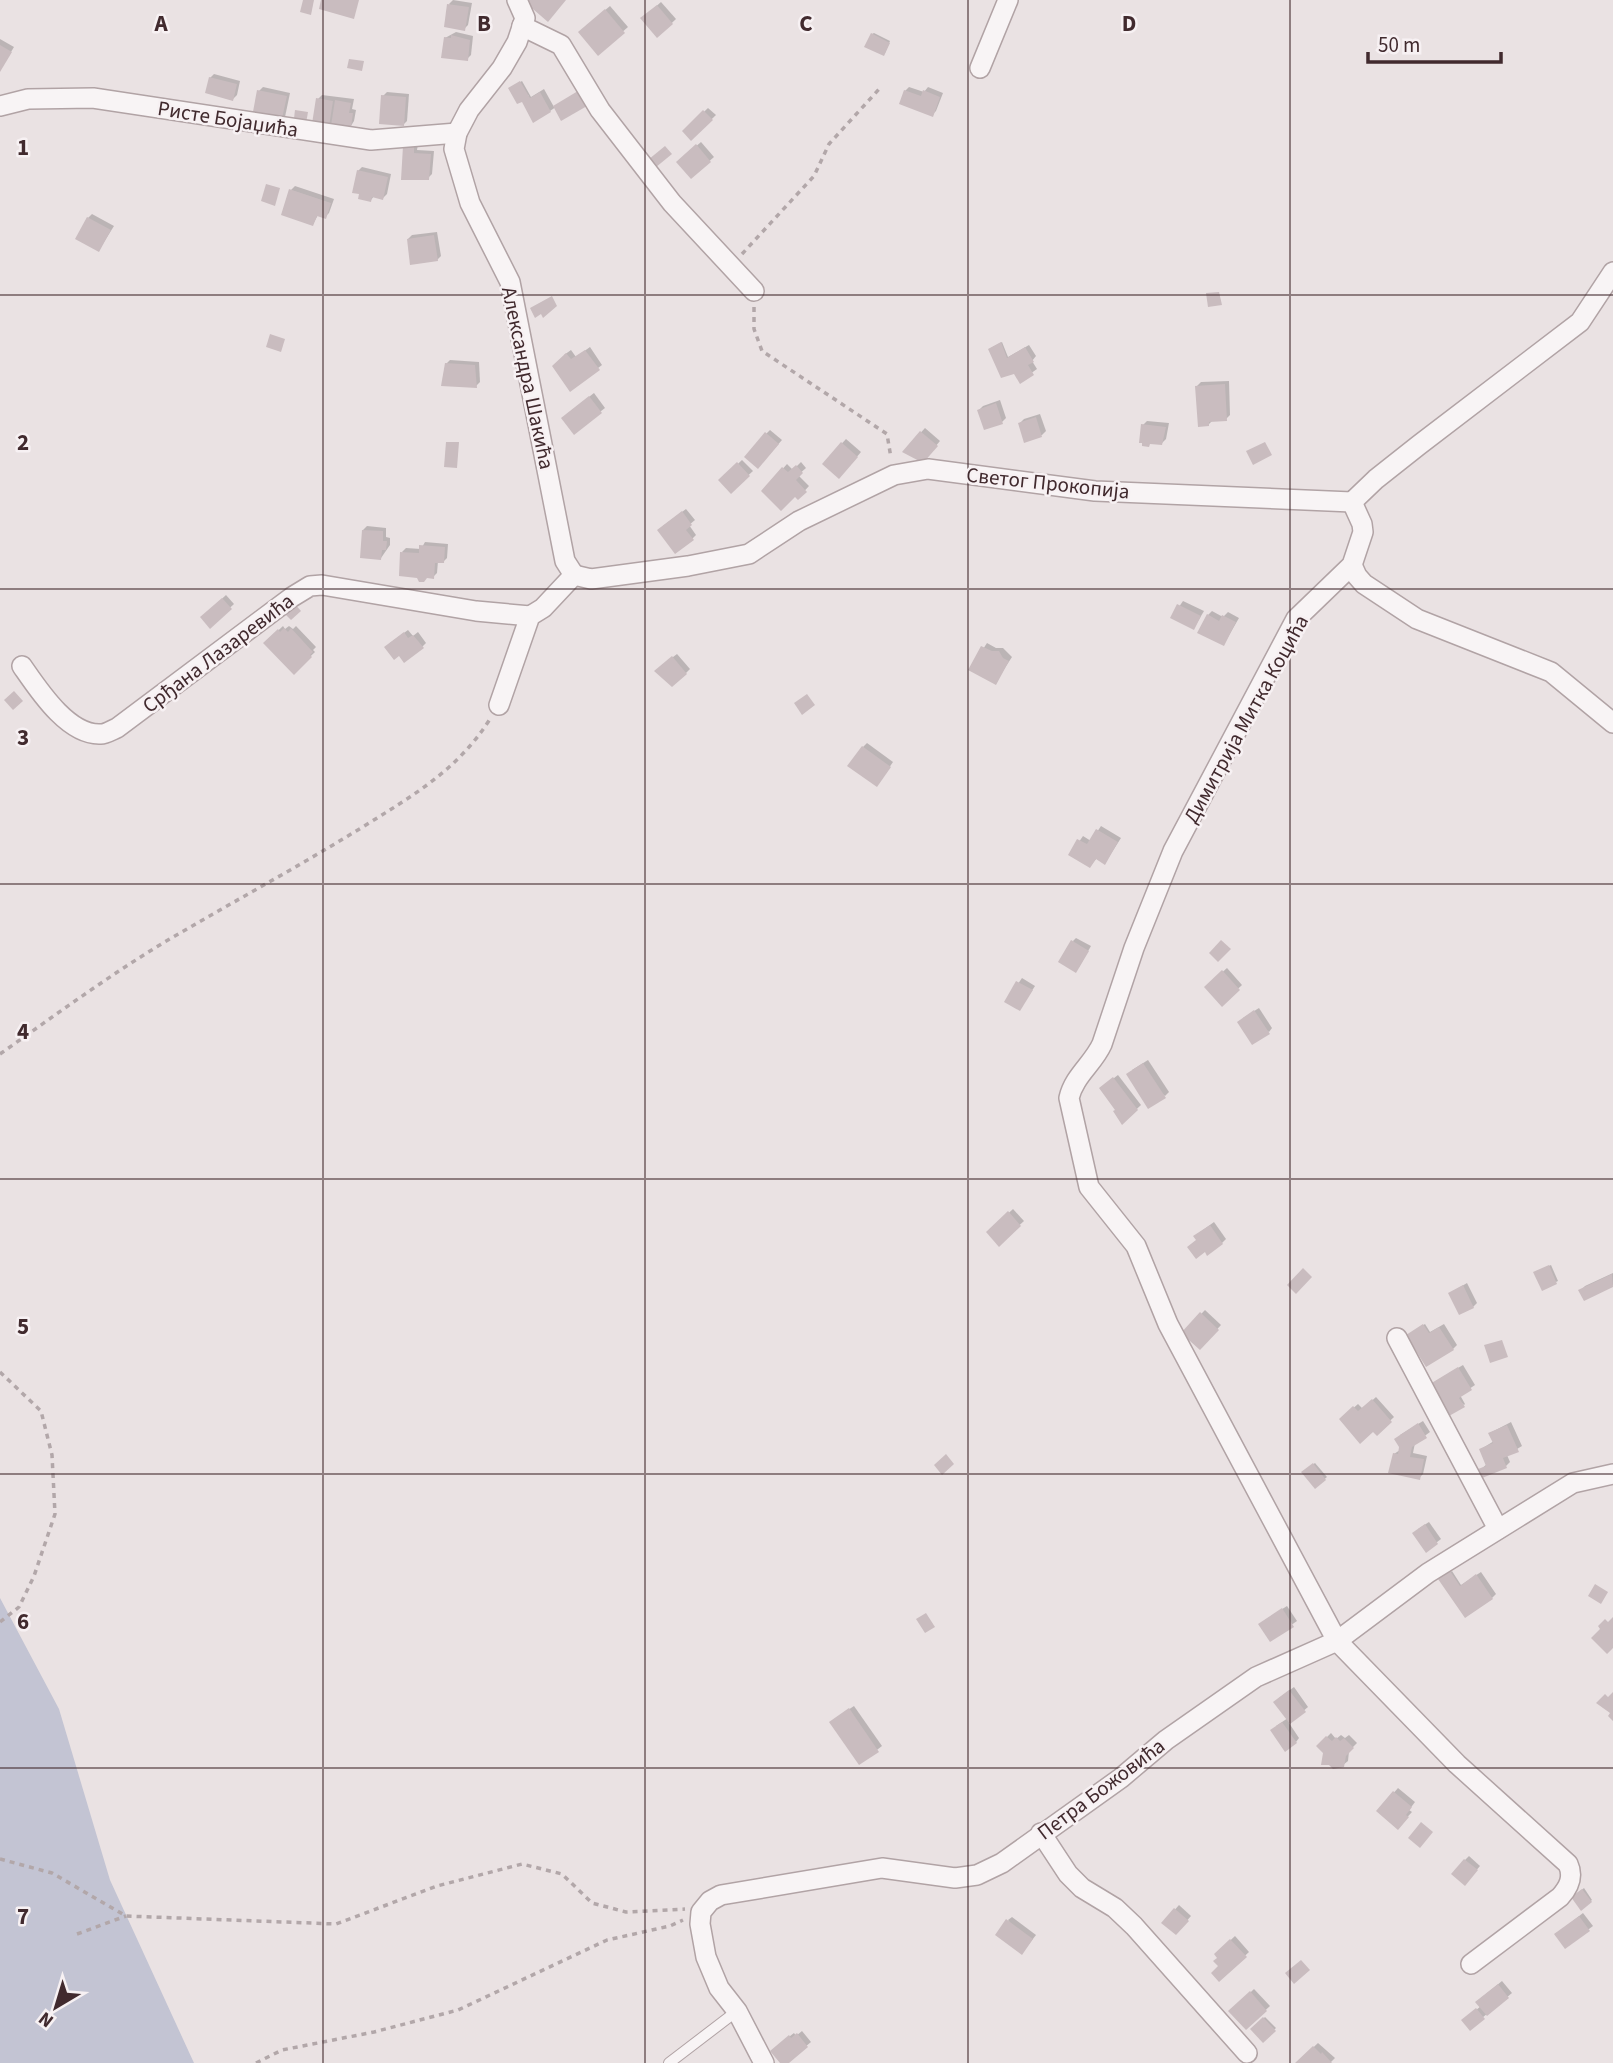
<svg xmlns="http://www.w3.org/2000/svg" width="1613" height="2063" font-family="'Source Sans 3',sans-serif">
<rect width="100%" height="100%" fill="#eae2e3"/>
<polygon fill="#c3c4d3" points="0,1598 59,1709 110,1880 194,2063 0,2063"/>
<g fill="#0003">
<polygon points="453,0 472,3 468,25 464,29 449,4"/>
<polygon points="661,2 676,19 658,36 643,18"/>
<polygon points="610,6 628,27 598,53 584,28"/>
<polygon points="456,32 473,36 471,55 467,59 445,38"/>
<polygon points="874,33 890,41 885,53 872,34"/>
<polygon points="0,39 14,47 0,70"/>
<polygon points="214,74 240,81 237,95 233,99 210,78"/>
<polygon points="522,81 531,97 544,89 554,107 582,89 550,111 524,102 529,95 518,102 512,87"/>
<polygon points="263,87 290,93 285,117 281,121 259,91"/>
<polygon points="909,87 924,92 928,87 943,93 936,111 932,115 905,91"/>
<polygon points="387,92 409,94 407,121 403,125 383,96"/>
<polygon points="322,95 354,99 352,109 356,110 354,121 349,129 313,129 318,99"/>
<polygon points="708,108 716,115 691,139 684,131"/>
<polygon points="701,142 714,157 691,177 678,162"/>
<polygon points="418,144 417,150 434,151 432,174 428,178 404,147"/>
<polygon points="362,167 391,174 387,194 383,198 374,196 371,200 358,171"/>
<polygon points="295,186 334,199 329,213 325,217 318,215 313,224 291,190"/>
<polygon points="92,214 114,226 99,250 88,218"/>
<polygon points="437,232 441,256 437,260 408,239 412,235"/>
<polygon points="1002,342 1008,357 1029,345 1036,356 1032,361 1037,369 1020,381 1014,372 991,348"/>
<polygon points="590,347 602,365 570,389 564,355 571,350 576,357"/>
<polygon points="450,360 479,362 480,382 476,386 446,364"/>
<polygon points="1229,381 1230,415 1226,419 1213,420 1208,425 1197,386 1201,382"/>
<polygon points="594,393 605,408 574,432 567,414"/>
<polygon points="1000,400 1006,418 1002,422 979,410 983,406"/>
<polygon points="1040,414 1046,431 1042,435 1025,441 1020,423 1024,419"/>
<polygon points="1147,421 1169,423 1166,439 1162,443 1143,425"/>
<polygon points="925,428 940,441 923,461 904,451"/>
<polygon points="770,430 782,440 762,463 766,434"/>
<polygon points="846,439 861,452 843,473 824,463"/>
<polygon points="742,460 753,471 731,491 721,480"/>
<polygon points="801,462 806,468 798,475 809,486 798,498 795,495 763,491 787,464 793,470"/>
<polygon points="686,509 695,520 689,525 696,535 692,539 663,526"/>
<polygon points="367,526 386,528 386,537 390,538 390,545 381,558 363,530"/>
<polygon points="425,542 448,544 447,558 443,562 438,561 437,573 433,577 402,552 406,548 421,549"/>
<polygon points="226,595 234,604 210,626 202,617"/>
<polygon points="1183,601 1204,611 1194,628 1172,617"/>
<polygon points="1212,611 1223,617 1228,612 1239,618 1224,644 1208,615"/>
<polygon points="283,626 285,629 289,626 293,629 296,626 316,647 313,650 315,652 294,672 265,643"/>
<polygon points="408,630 413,636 418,632 426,643 422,647 390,643"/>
<polygon points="987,643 996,648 1003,648 1012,657 995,683 970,669"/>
<polygon points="677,654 690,669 686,673 660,667"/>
<polygon points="867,743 893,762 880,781 863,747"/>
<polygon points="1101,826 1121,838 1105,863 1097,858 1090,866 1070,855 1083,836 1091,841"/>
<polygon points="1076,938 1091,946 1079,967 1073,941"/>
<polygon points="1227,968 1242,985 1222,1004 1206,987"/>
<polygon points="1022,978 1035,986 1020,1009 1006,1001"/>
<polygon points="1259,1008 1272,1028 1269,1032 1243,1018"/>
<polygon points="1148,1060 1169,1092 1165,1096 1132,1070"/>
<polygon points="1118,1075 1141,1105 1122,1123 1105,1085"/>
<polygon points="1013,1209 1024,1221 999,1244 988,1232"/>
<polygon points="1214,1222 1226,1239 1222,1243 1198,1240 1199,1233"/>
<polygon points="1551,1265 1558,1281 1543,1288 1537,1271"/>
<polygon points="1613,1273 1613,1285 1585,1298 1581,1290 1585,1286"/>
<polygon points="1467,1283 1477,1303 1473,1307 1450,1293"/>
<polygon points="1205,1310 1221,1325 1200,1348 1183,1333"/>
<polygon points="1425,1324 1430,1332 1444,1324 1457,1345 1453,1349 1410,1334"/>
<polygon points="1463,1365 1475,1385 1460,1395 1465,1404 1464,1405 1436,1381"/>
<polygon points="1376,1397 1394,1417 1377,1433 1341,1419 1358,1404 1363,1409"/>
<polygon points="1423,1421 1430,1432 1415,1443 1413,1453 1427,1456 1423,1474 1419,1478 1394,1454 1400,1450 1400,1435"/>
<polygon points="1511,1422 1522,1446 1507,1455 1510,1462 1506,1466 1480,1470 1487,1464 1481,1449 1494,1441 1490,1433"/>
<polygon points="1315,1463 1327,1477 1315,1487 1303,1472"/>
<polygon points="1429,1522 1441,1539 1427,1550 1418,1529"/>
<polygon points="1452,1571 1461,1585 1481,1572 1496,1594 1492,1598 1440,1579"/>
<polygon points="1287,1606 1297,1621 1271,1639 1265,1620"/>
<polygon points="1294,1687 1308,1707 1289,1723 1299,1738 1296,1742 1276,1726 1288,1718 1279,1698"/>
<polygon points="854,1706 882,1746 860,1763 836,1718"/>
<polygon points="1331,1733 1336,1739 1341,1735 1345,1738 1349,1735 1357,1743 1349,1751 1348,1761 1343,1765 1318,1746"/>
<polygon points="1398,1788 1415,1802 1409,1810 1412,1812 1398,1827 1378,1811"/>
<polygon points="1469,1856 1480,1866 1468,1880 1465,1860"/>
<polygon points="1584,1888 1592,1900 1581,1908 1573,1897"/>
<polygon points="1179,1905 1191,1916 1176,1933 1164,1922"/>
<polygon points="1583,1913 1593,1926 1589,1929 1560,1931"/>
<polygon points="1012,1917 1036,1935 1026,1948 1008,1920"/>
<polygon points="1235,1936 1249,1952 1219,1980 1221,1966 1216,1954"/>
<polygon points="1502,1981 1512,1993 1470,2028 1464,2020 1481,2006 1481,1998"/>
<polygon points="1254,1989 1270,2006 1246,2028 1231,2011"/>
<polygon points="1265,2017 1276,2028 1263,2040 1253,2029"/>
<polygon points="802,2031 811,2042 786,2063 783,2063 776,2047 794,2033 796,2036"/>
<polygon points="1318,2043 1335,2058 1330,2063 1297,2063"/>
</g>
<g fill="#c9bcbf">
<polygon points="303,0 314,0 311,15 300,12"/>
<polygon points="321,0 359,0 354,19 319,9"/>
<polygon points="528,0 566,0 548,22 526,3"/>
<polygon points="447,4 469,7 465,31 444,27"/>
<polygon points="657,5 673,24 657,38 640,18"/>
<polygon points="605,9 625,33 598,56 578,32"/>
<polygon points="871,33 890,43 884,56 864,47"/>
<polygon points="451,35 470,40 468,61 441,58 444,37 451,38"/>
<polygon points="0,45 12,52 0,72"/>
<polygon points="349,59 364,61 362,71 347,68"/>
<polygon points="209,77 237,84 233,101 205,93"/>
<polygon points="520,81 530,98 540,92 551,112 533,123 522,102 517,104 508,88"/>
<polygon points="257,90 287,96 281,123 252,117"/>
<polygon points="904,90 921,96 923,90 940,97 933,117 899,104"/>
<polygon points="578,91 587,106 561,121 553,106"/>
<polygon points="381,95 406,97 404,126 379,124"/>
<polygon points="316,98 333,101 328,133 311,130"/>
<polygon points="335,100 351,103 349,113 353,113 351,127 347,126 346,135 330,132"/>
<polygon points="295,110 308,112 305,129 293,127"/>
<polygon points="703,110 713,120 691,141 682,131"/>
<polygon points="696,144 711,162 691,179 676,162"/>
<polygon points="403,146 414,147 414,153 431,154 429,180 401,180"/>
<polygon points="665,146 672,154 650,172 643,164"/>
<polygon points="357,170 388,177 383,200 372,197 371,202 358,199 359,194 352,193"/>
<polygon points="266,184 280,188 275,206 261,201"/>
<polygon points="289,189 331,203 326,219 317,216 313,226 281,215"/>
<polygon points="87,217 111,230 99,252 75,239"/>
<polygon points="434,235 438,261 410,265 407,239"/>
<polygon points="1219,292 1222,305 1208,307 1206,293"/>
<polygon points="552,296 557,306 543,318 541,314 535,318 530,308"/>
<polygon points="270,334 285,339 281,352 266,347"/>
<polygon points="1001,342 1007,358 1025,347 1034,362 1028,365 1034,375 1020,384 1014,374 1001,378 988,349"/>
<polygon points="585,350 600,370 570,392 552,366 566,353 571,359"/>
<polygon points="445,363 475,365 477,388 441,386"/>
<polygon points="1225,384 1227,421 1209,422 1209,426 1198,427 1195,386"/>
<polygon points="589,396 602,413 574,435 561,418"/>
<polygon points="996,403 1003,424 984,430 977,410"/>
<polygon points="1036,417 1042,437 1024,443 1018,423"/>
<polygon points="1141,424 1166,427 1162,445 1150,444 1149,447 1142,446 1142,443 1139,443"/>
<polygon points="920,431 938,446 923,463 902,452"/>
<polygon points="765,432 779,444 758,469 744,457"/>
<polygon points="446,442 459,442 457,468 444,467"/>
<polygon points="841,442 858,457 839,479 822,464"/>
<polygon points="1265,442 1272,455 1253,465 1246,451"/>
<polygon points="737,462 750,476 731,494 718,480"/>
<polygon points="796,465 803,473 796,480 807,492 798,500 795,497 781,511 761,491 782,467 788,472"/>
<polygon points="682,511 692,525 686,530 694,540 675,554 657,530"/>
<polygon points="362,530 383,531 383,541 387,541 386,550 382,550 381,560 360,558"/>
<polygon points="419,545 445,547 444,563 435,563 434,579 427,578 424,582 419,582 417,578 399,576 400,552 419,553"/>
<polygon points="222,598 232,609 210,629 200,617"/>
<polygon points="294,603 301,611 291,620 284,613"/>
<polygon points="1177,604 1201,616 1194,630 1170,618"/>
<polygon points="1207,614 1219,621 1222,615 1236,622 1224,646 1197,633"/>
<polygon points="284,628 288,632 291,628 313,652 310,655 312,657 294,675 263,643 278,629 280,632"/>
<polygon points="404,632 408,638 413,635 424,648 404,663 399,656 394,660 384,647"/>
<polygon points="981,646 992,651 999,651 1003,658 1009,661 996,685 968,670"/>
<polygon points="672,656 687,674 672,687 654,671"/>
<polygon points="14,691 23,701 13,710 4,700"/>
<polygon points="807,694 815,705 802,715 794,703"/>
<polygon points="862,746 891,767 877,787 847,766"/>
<polygon points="1096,829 1118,842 1105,865 1096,859 1090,868 1068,855 1077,839 1087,844"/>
<polygon points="1071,940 1089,951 1076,973 1058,962"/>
<polygon points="1221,940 1231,949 1218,962 1209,953"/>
<polygon points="1222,970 1240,990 1222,1007 1204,987"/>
<polygon points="1016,981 1033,990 1020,1011 1004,1002"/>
<polygon points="1254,1010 1270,1034 1252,1045 1237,1022"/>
<polygon points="1143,1063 1166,1098 1148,1109 1126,1074"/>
<polygon points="1113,1077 1138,1110 1122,1125 1113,1111 1115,1110 1099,1088"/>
<polygon points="1008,1211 1021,1226 999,1247 986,1232"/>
<polygon points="1210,1225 1223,1244 1207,1256 1205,1252 1196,1259 1187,1247 1196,1240 1193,1236"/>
<polygon points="1549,1265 1557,1284 1542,1291 1533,1272"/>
<polygon points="1303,1268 1312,1277 1296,1294 1287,1285"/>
<polygon points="1612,1274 1613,1287 1584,1301 1578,1290"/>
<polygon points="1463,1285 1474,1308 1459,1315 1448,1293"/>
<polygon points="1200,1312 1219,1330 1200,1350 1181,1333"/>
<polygon points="1423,1324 1429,1333 1439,1327 1454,1350 1426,1367 1406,1335"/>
<polygon points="1502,1340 1508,1357 1490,1363 1484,1345"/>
<polygon points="1458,1367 1472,1390 1459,1398 1465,1407 1449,1416 1430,1384"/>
<polygon points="1372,1399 1392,1422 1377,1436 1373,1432 1360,1444 1339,1419 1353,1406 1358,1411"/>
<polygon points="1418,1423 1427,1438 1412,1447 1410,1457 1424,1459 1420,1480 1388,1473 1393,1453 1398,1454 1399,1447 1394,1439"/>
<polygon points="1507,1425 1519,1452 1503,1458 1507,1468 1482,1478 1478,1469 1486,1466 1479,1449 1493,1443 1488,1433"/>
<polygon points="946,1454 954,1464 942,1475 934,1465"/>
<polygon points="1313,1463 1326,1480 1315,1489 1301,1472"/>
<polygon points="1425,1524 1438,1544 1426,1553 1412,1533"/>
<polygon points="1450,1571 1460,1586 1476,1574 1493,1599 1465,1618 1438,1579"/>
<polygon points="1595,1584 1608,1592 1601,1604 1588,1596"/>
<polygon points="1282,1608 1294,1627 1270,1642 1258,1624"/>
<polygon points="926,1613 935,1627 925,1633 916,1619"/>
<polygon points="1613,1617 1613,1648 1607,1654 1591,1638 1600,1629 1598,1626 1605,1619 1608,1622"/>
<polygon points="1289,1690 1306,1712 1290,1724 1273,1702"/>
<polygon points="1613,1692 1613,1721 1608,1716 1610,1713 1596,1703 1605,1694 1608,1697"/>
<polygon points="849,1708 879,1752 859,1765 829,1722"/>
<polygon points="1282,1722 1297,1743 1285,1752 1270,1730"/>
<polygon points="1326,1736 1332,1741 1336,1737 1340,1741 1344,1738 1354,1748 1346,1756 1344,1767 1333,1769 1329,1765 1321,1765 1323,1753 1316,1746"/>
<polygon points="1393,1791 1412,1807 1406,1815 1409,1817 1398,1830 1376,1811"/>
<polygon points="1421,1822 1433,1832 1420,1848 1408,1838"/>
<polygon points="1464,1859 1478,1870 1465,1886 1451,1874"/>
<polygon points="1582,1889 1592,1902 1581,1911 1571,1897"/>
<polygon points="1174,1908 1189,1921 1176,1935 1161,1923"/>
<polygon points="1579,1916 1590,1931 1565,1949 1554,1934"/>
<polygon points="1006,1919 1033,1939 1022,1955 995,1935"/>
<polygon points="1230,1939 1247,1957 1219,1982 1211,1973 1218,1966 1213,1961 1217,1958 1214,1954"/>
<polygon points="1301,1960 1310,1970 1294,1984 1285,1973"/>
<polygon points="1498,1984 1509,1998 1487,2016 1475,2002"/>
<polygon points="1250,1991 1267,2011 1246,2030 1228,2011"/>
<polygon points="1476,2008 1485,2019 1470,2031 1461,2020"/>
<polygon points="1263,2017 1276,2031 1263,2043 1250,2029"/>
<polygon points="797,2033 808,2047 789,2063 780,2063 770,2051 789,2035 791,2038"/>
<polygon points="1313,2046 1321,2054 1322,2052 1332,2063 1295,2063"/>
</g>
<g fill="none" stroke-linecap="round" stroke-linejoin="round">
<g stroke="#b1a3a5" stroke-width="12">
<polyline id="service" points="669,2063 737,2011"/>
</g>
<g stroke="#b1a3a5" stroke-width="22">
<g id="minor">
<polyline points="517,0 525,18 517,42 502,68 469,110 457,133 454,149 470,203 510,282 565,561 574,575"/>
<polyline points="522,26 561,45 600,110 672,203 754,291"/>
<polyline points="980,68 1008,0"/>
<polyline points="0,106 28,99 93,98 371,140 457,133"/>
<path d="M 1352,502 L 1362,524 L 1363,532 L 1352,565 L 1296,619 L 1173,851 L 1134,948 L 1102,1044 C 1093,1064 1074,1076 1069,1098 L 1089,1187 L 1136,1246 L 1168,1324 L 1337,1641 L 1457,1764 L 1568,1864 C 1574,1877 1569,1887 1560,1897 L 1471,1964"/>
<polyline points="1352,565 1357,576 1364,584 1417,619 1551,672 1613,723"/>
<polyline points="574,575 591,579 688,566 749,554 799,521 894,475 928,469 1095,491 1352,502 1376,479 1419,445 1580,322 1613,272"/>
<path d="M 22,666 C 38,689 68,736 101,734 C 106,734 112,730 117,728 L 292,597 L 310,586 L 322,585 L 476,611 L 530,616"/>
<polyline points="499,705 530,616 543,608 574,575"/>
<polyline points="1397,1338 1498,1529"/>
<polyline points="1041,1833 1068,1874 1082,1888 1115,1908 1134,1926 1247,2053"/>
<polyline points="764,2063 737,2011 719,1988 706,1957 700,1924 701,1912 710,1901 721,1895 882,1868 955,1878 977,1875 1002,1863 1121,1778 1166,1740 1256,1677 1337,1641 1428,1573 1573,1483 1613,1474"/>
</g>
</g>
<g stroke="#b2a7a9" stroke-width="3.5" stroke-dasharray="5 5" stroke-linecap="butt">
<polyline points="742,254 814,176 829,144 881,87"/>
<polyline points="754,307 754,329 762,351 887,434 891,458"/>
<path d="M 0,1054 C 54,1016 107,977 163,943 C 229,904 296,868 361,828 C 412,796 457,771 490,719"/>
<polyline points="0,1372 41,1411 52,1455 55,1514 34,1576 19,1607 0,1622"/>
<polyline points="0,1859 52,1873 126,1916 336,1924 437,1886 522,1864 562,1874 592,1903 626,1912 685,1909"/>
<polyline points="77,1934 126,1916"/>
<polyline points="256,2063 282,2050 374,2032 458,2010 607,1940 670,1926 683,1920"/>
</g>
<use href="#service" stroke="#f8f4f5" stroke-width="10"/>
<use href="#minor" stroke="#f8f4f5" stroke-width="19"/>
</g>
<path fill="none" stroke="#412a2e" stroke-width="2" stroke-opacity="0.55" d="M 323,0 L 323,2063M 645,0 L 645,2063M 968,0 L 968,2063M 1290,0 L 1290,2063M 0,295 L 1613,295M 0,589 L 1613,589M 0,884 L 1613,884M 0,1179 L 1613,1179M 0,1474 L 1613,1474M 0,1768 L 1613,1768"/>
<g text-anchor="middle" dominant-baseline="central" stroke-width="5" stroke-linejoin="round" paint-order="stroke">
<g font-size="21" fill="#412a2e" stroke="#f7f1f3">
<text transform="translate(228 119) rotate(9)">Ристе Бојаџића</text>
<text transform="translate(528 378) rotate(78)">Александра Шакића</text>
<text transform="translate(1048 483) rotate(6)">Светог Прокопија</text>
<text transform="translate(218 653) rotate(-37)">Срђана Лазаревића</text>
<text transform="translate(1246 719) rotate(-61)">Димитрија Митка Коцића</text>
<text transform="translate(1101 1789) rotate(-37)">Петра Божовића</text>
</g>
</g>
<g font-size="23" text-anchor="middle" font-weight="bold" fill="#412a2e" stroke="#f7f1f3" stroke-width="5" stroke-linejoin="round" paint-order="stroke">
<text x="161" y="31">A</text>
<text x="484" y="31">B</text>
<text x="806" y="31">C</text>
<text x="1129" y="31">D</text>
<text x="23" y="155">1</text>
<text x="23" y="450">2</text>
<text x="23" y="745">3</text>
<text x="23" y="1039">4</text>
<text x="23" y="1334">5</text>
<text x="23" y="1629">6</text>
<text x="23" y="1924">7</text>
</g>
<g transform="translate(56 2007) rotate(218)" stroke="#f7f1f3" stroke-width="5" paint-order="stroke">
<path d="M0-5L12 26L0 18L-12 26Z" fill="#412a2e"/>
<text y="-10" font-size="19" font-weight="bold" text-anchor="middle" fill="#412a2e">N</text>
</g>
<path d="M1368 52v10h133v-10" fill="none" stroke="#412a2e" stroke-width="3.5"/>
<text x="1378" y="52" font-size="21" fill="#412a2e" stroke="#f7f1f3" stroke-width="5" paint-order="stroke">50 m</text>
</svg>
